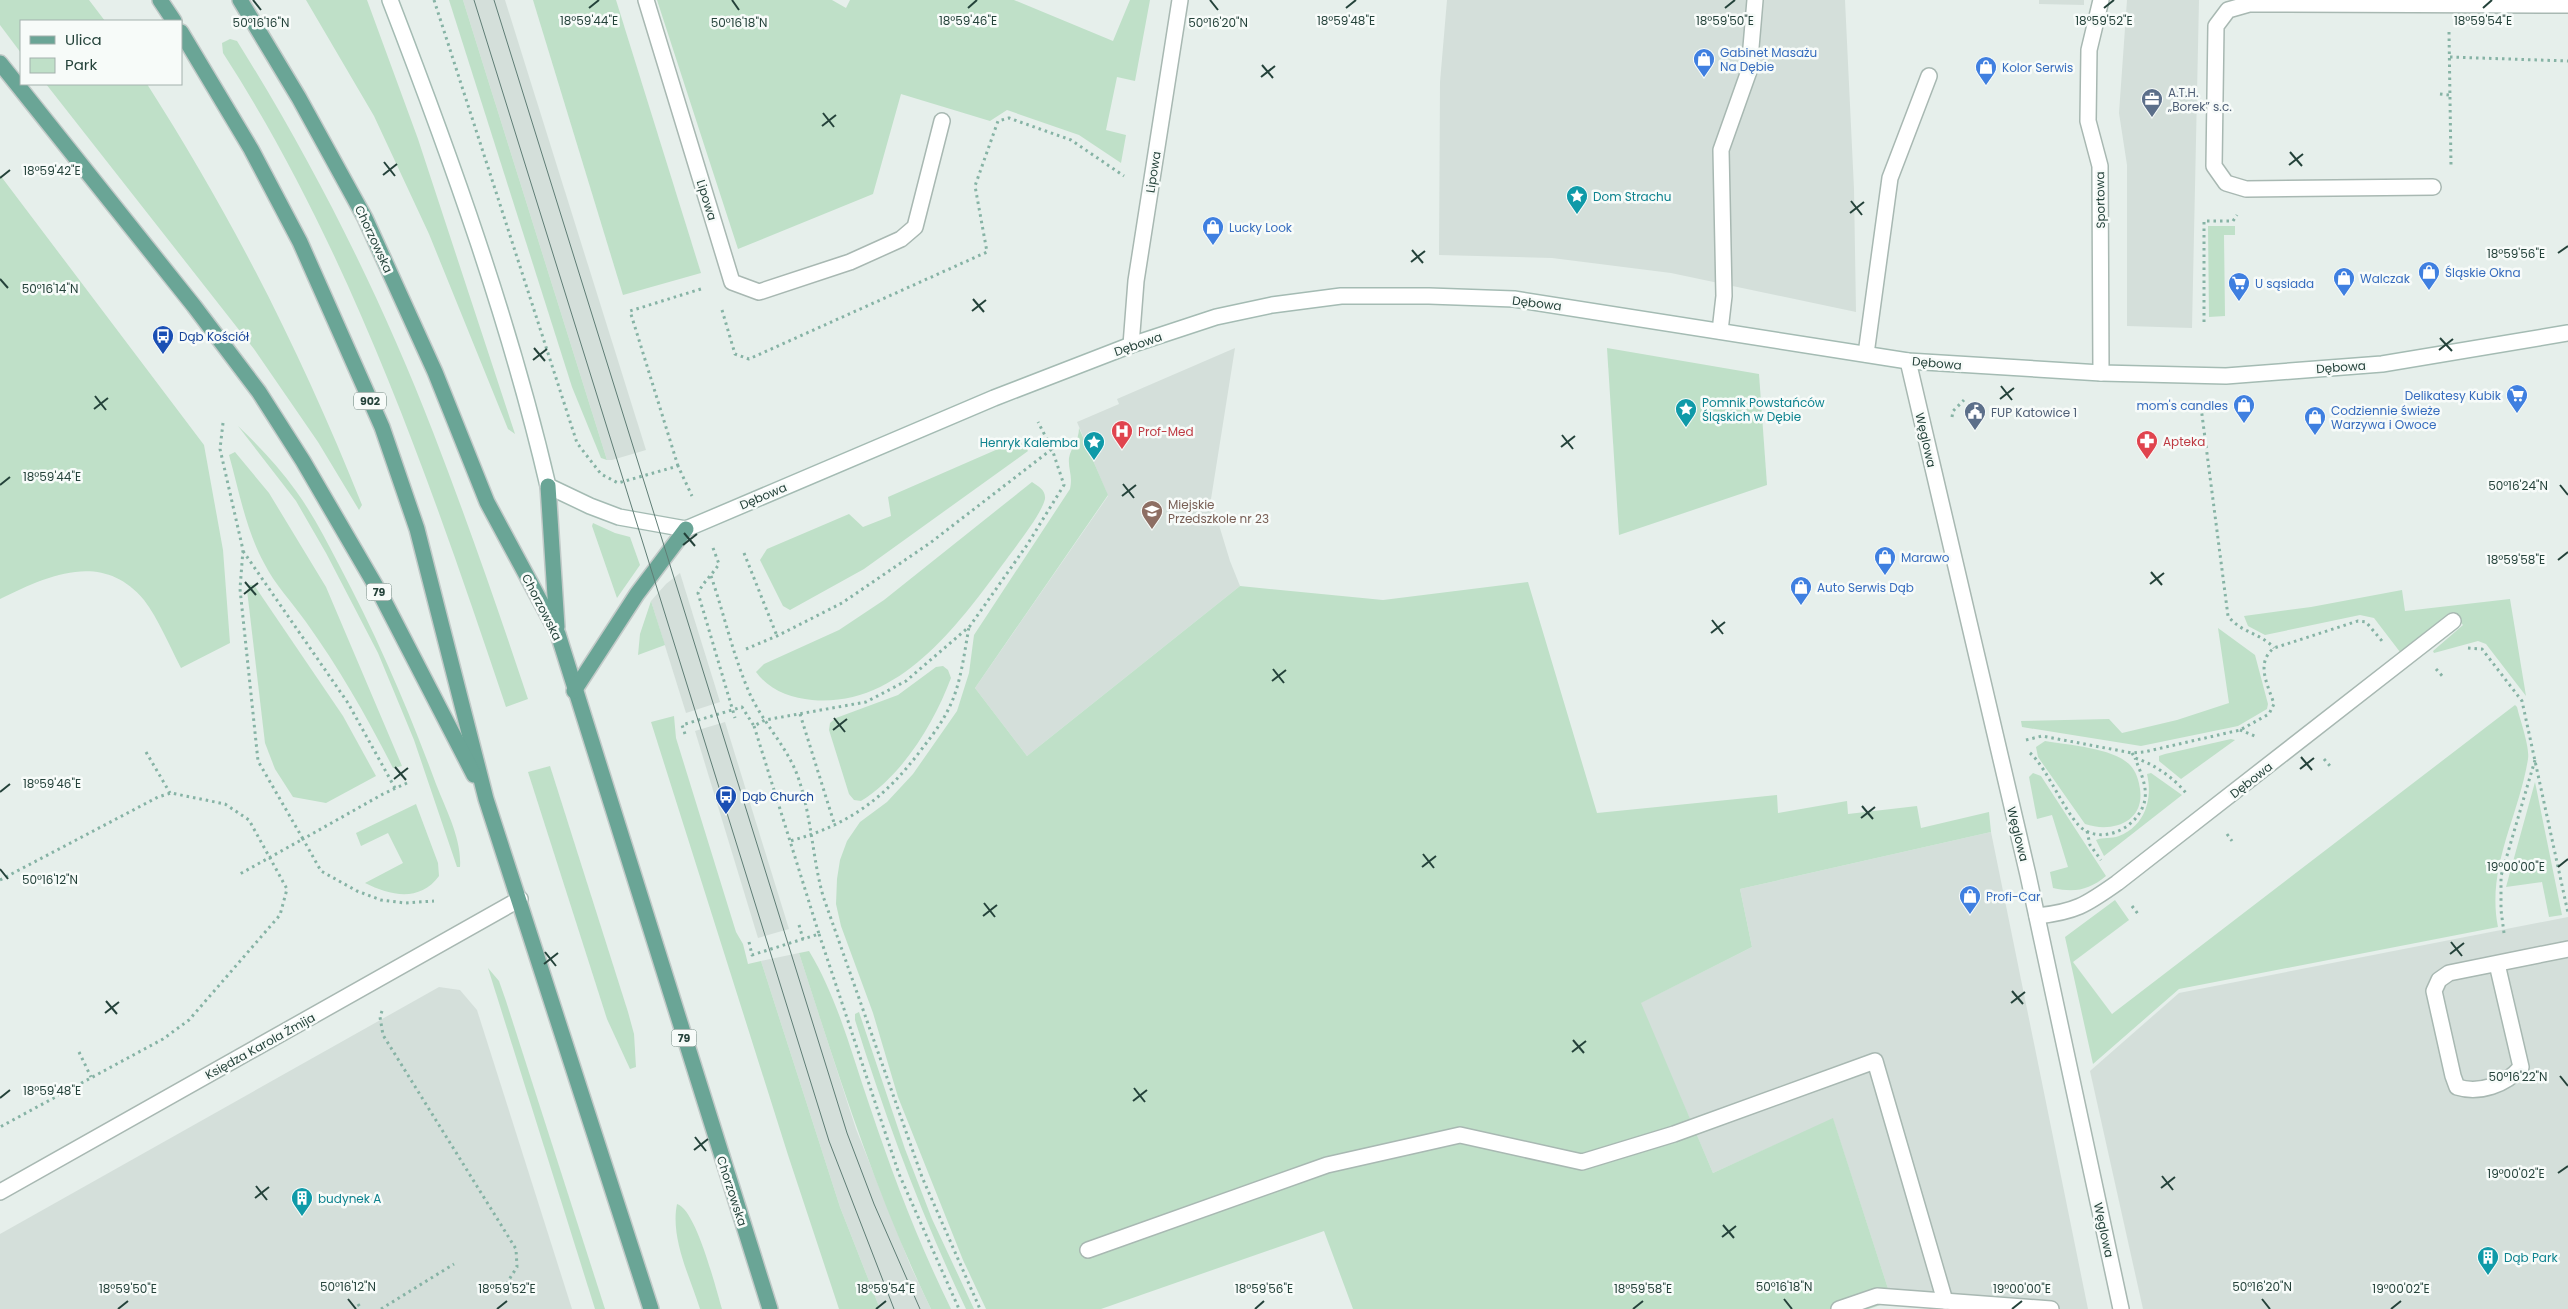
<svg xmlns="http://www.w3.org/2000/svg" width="2568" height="1309" font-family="Poppins,sans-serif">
<rect width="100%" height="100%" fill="#e6efeb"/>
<g fill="#d4dfda">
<polygon points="463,0 505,0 646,450 612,460 607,460"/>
<polygon points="1447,0 1845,0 1854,189 1856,312 1671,273 1552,258 1439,255 1440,82"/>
<polygon points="2039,0 2084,0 2084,5 2039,4"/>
<polygon points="2127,0 2199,0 2192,328 2127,326 2127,165 2119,113"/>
<polygon points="1235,348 1211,499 1230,561 1240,586 1027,756 975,688 1108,496 1077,422 1119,404 1117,399"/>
<polygon points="680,573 720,702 686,713 651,601 666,584"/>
<polygon points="725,722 789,929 758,938 695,731"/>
<polygon points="1991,832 2088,1309 1942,1309 1892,1301 1833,1119 1713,1173 1640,1003 1752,947 1740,889"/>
<polygon points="2568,917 2568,1309 2143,1309 2090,1071 2179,993"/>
<polygon points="799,953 856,1129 911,1267 931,1309 880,1309 840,1207 761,961"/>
<polygon points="439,987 460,990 477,1010 572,1309 0,1309 0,1234"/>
</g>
<g fill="#bfe0c8">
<polygon points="0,0 89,0 105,21 21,21 21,53 0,25"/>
<polygon points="306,0 367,0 418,139 515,434 508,429 429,234 374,116"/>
<polygon points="449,0 463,0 607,460 601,458 572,387"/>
<polygon points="533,0 616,0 701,273 623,295"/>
<polygon points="657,0 832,0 846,8 850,0 1014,0 1113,41 1130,0 1150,0 1135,81 1117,77 1106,130 1126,135 1121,163 1079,135 1007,110 990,121 901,94 873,194 738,249"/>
<path d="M 230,39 L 237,41 C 314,164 381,297 433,432 C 467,520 498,609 528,699 L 506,707 C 431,484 351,251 223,53 L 222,43 Z"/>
<path d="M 46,84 L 147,84 C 234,220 302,355 362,505 L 359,510 L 318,442 L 254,349 Z"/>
<path d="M 0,175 L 204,445 L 223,550 L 230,643 L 181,668 C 170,647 158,618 144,600 C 102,550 48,576 0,599 Z"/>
<polygon points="2208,226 2235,226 2235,235 2224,235 2225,316 2209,317"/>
<polygon points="1607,348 1759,374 1767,485 1619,535"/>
<path d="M 238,426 C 259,446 279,467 296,491 C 312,513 325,538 338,563 C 376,634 408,708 436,784 C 446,810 462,839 460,867 L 457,867 L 414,740 L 378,653 L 326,553 L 296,501 Z"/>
<path d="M 1079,428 L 1108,495 L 975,688 L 1027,756 L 1240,586 L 1383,600 L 1528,582 L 1597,813 L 1777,795 L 1778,813 L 1847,801 L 1848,814 L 1917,806 L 1921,828 L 1989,812 L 1991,832 L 1740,889 L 1752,947 L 1641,1003 L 1713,1173 L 1833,1118 L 1892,1301 L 1869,1309 L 1353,1309 L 1324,1231 L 1101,1309 L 986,1309 L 963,1260 L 898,1097 L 873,1013 L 841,926 L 836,904 L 837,879 L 840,860 L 847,841 L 860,822 L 887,802 L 913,774 L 957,711 L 969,673 L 974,635 L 1070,489 C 1073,475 1068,470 1069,458 C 1071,447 1079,441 1079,428 Z"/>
<polygon points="1014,442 1023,444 1028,451 864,569 790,610 783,606 760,560 767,549 849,514 863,527 891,516 888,497"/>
<path d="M 235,452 L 269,493 L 326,587 L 402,766 L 393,768 C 367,717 339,668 306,622 C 292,602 275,585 264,563 C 246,530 239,491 229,455 Z"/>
<path d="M 1032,482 C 1038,486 1046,490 1045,499 C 1041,515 1016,546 1006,560 C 960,622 900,708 812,700 C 790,698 769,690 756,672 L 764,664 L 839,630 L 884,600 Z"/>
<polygon points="593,523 615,533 630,537 640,565 617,598 592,526"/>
<polygon points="250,585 254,585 343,716 376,776 326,803 293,797 275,769 265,743 247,590"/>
<polygon points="2402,590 2405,611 2510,599 2526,696 2486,644 2478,641 2434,653 2433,651 2463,625 2451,612 2400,652 2374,618 2360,615 2265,635 2248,626 2244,616 2311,607"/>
<polygon points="651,601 665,645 638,655 640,634"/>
<polygon points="2218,628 2255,655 2268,704 2267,709 2238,726 2141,746 2022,727 2021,721 2109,719 2122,733 2177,720 2229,703"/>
<path d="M 943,666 L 948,670 L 951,678 C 934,723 903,775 861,801 L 854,800 L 849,794 L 829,730 L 830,723 L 836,718 L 898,695 L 936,667 Z"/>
<path d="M 2515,705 L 2517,707 C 2520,720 2530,747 2528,759 C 2519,816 2486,868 2498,927 L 2179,989 L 2093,1064 L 2065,937 L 2115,900 L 2129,920 L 2073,962 L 2112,1014 Z"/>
<polygon points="674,716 676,738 736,932 743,944 748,964 761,961 840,1207 880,1309 839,1309 788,1155 651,722"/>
<polygon points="2231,739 2235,740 2181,779 2159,761 2159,756 2165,754"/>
<path d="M 2045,741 C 2068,745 2114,748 2130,765 C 2136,771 2139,781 2140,789 C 2145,823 2111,833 2085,824 L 2038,757 L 2036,747 Z"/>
<polygon points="550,766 628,1012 634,1034 636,1067 630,1069 607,1019 528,772"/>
<path d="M 2033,773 L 2041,776 L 2106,876 C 2089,890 2075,893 2053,888 L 2050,872 L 2068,867 L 2052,815 L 2037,819 L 2029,777 Z"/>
<path d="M 2151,773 L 2182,795 L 2104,856 L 2096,840 C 2103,837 2111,839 2119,836 C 2145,826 2153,799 2147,774 Z"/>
<polygon points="2535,782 2562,915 2549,917 2542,882 2506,887"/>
<path d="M 416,804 L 438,863 L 439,876 C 420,902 391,896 365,883 L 403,863 L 388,833 L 361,846 L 356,833 Z"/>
<path d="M 809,951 C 838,999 852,1055 870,1107 C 893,1176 919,1244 951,1309 L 931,1309 C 876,1195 838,1074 799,953 Z"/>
<polygon points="488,968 499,981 506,1001 605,1309 595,1309"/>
<path d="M 859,1012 L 905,1149 L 932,1219 L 974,1309 L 966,1309 C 921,1215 886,1119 855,1020 L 855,1014 Z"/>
<path d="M 677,1204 C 696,1209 716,1289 722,1309 L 700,1309 C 690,1277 670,1238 677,1204 Z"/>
</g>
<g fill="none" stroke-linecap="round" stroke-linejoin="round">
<g stroke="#a8b8b2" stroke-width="18">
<g id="lane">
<polyline points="1720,331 1724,296 1721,150 1749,71 1755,0"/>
<polyline points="1866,354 1890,178 1929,76"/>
<path d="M 2037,916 C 2075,912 2086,905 2117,883 L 2453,621"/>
<path d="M 2497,964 L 2521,1067 C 2506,1085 2479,1094 2457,1087 L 2453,1076 L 2434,991 L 2439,980 L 2449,973 L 2568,949"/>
<polyline points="1088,1250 1327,1165 1460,1135 1582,1162 1674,1134 1875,1061 1945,1301"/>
<polyline points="1839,1309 1877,1296 2051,1309"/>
</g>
</g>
<g stroke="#a8b8b2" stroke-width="18">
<g id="street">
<polyline points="646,0 732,282 759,292 850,262 901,239 915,227 942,121"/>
<polyline points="2101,0 2089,50 2088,121 2100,166 2101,373"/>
<polyline points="2433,187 2246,189 2226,183 2214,166 2216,26 2228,10 2249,4 2568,5"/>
<polyline points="1131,345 1136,281 1180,0"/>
<polyline points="1908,361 2028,875 2121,1309"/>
<polyline points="0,1192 520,899"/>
</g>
</g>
<g stroke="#a4bbb3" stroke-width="18">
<path id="secondary" d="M 390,0 C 451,158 510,322 548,486 L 590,506 L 619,517 L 686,529 L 994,398 L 1131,345 L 1216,317 L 1272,305 L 1341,296 L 1429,296 L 1514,299 L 1908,361 L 2101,373 L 2226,376 L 2382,364 L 2568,333"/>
</g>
<g stroke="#c2cac8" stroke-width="18">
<g id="primary">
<polyline points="160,0 174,21"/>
<polyline points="240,0 299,98 365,218 435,372 487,502 558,634 770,1309"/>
<polyline points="181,32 251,149 300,242 382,427 417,529 486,799 651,1309"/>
<polyline points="0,63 194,306 259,392 303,461 381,595 474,775"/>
<polyline points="548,486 557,627"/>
<polyline points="574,691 637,594 686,529"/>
</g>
</g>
<g stroke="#86b3a5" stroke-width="3" stroke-dasharray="2.5 4" stroke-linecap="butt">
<polyline points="434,0 577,443 601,474 618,483 678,466 692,496"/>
<polyline points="2449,32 2451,166"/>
<polyline points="2450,57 2568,61"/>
<polyline points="2440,94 2449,95"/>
<polyline points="722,310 735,354 749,359 987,252 975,186 998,121 1009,118 1071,140 1124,176"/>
<polyline points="2204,322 2204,221 2233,221 2237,215"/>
<path d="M 2201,407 L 2228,616 C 2241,633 2261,633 2274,648"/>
<polyline points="1952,417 1953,411 1964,400"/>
<polyline points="223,423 220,449 243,550 240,589 258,761 303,839 238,875"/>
<polyline points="678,466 630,311 704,288"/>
<path d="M 713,548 L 719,564 C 712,575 704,581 698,593 L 735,718"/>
<polyline points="243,551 348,703 395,788"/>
<polyline points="744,553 777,636"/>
<path d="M 711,576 C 724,614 733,655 749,692 C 762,722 787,746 798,777 C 812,818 812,856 823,896 L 922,1177 L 980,1309"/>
<polyline points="2468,648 2482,649 2522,701 2568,913"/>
<polyline points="746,649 777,636 842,603 930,543 1052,449 1038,422"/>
<polyline points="2436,669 2444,678"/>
<polyline points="800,714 835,826"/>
<polyline points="754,726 790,841"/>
<polyline points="2240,730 2257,737"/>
<polyline points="685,734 682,725 742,707 754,726 765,720 866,702 906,681 970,626 1027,545 1064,485 1052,449"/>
<path d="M 2026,740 L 2042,736 L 2132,753 L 2144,752 L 2240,730 L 2269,714 L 2274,704 C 2268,685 2255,663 2274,648 L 2358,621 L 2366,622 L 2382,641"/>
<polyline points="146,752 170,793"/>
<path d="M 2030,753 C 2048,768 2068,822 2086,831 C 2109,843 2141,824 2145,799 C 2147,785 2140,771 2135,758"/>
<path d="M 2132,753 L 2135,758 C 2154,764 2174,778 2186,793"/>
<polyline points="2324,759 2330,766"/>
<polyline points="407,783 383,794 303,839 321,871 357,891 381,900 405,903 434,901"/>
<polyline points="2087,831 2090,845 2101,860"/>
<polyline points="2227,834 2232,841"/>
<polyline points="0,880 158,797 171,793 225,804 249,820 287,889 280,915 189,1020 163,1039 0,1127"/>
<polyline points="2132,906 2138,914"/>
<polyline points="799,925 803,939"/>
<polyline points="2504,933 2501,910 2501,876 2535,760"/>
<polyline points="819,934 899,1174 959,1309"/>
<path d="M 749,942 L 752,955 L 819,934 L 790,841 C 849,825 885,798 921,750 C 931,737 942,723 949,708 C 961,684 964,654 969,627"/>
<polyline points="382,1011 380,1017 383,1035 516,1249 517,1267 505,1286"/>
<polyline points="79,1052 91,1077"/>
<polyline points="358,1304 361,1309"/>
<polyline points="381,1309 454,1264"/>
</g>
<use href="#lane" stroke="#fff" stroke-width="15"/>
<use href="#street" stroke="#fff" stroke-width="15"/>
<use href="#secondary" stroke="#fff" stroke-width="15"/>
<use href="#primary" stroke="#6aa596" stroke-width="15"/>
<g stroke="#5f7d75" stroke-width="1">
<polyline points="474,0 829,1141 894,1309"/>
<polyline points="494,0 847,1133 874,1204 920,1309"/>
</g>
</g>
<path fill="none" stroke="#24423a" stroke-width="2" d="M 253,0 L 261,10M 732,0 L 739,10M 1210,0 L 1218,10M 589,8 L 599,0M 968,8 L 977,0M 1346,8 L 1356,0M 1725,8 L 1735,0M 2104,8 L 2114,0M 2483,8 L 2492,0M 1262,65 L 1273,78M 1261,77 L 1275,66M 823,113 L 834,127M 822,126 L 836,115M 2290,152 L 2302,166M 384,162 L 395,176M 2289,165 L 2303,154M 383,175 L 397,164M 0,178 L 10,170M 1851,201 L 1862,215M 1850,213 L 1864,202M 1412,250 L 1423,263M 2558,253 L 2568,246M 1411,262 L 1425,251M 0,279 L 8,288M 973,299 L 984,312M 972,311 L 986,300M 2440,338 L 2452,351M 534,348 L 545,361M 2439,350 L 2453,339M 533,360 L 547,349M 2001,386 L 2012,400M 95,396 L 106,410M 2000,399 L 2014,388M 94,409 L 108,398M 1562,435 L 1573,449M 1561,447 L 1575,436M 1123,484 L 1134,498M 0,485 L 10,477M 2560,485 L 2568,495M 1122,496 L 1136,485M 684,533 L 695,546M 683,545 L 697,534M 2558,560 L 2568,552M 2151,572 L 2162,585M 245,582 L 256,595M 2150,584 L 2164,573M 244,594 L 258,583M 1712,620 L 1723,634M 1711,633 L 1725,622M 1273,669 L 1284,683M 1272,681 L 1286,670M 834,718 L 845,732M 833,730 L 847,719M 2301,757 L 2312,770M 395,767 L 406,780M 2300,769 L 2314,758M 394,779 L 408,768M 0,792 L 10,784M 1862,806 L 1873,819M 1861,818 L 1875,807M 1423,854 L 1434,868M 1422,867 L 1436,856M 2558,867 L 2568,859M 0,869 L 8,879M 984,903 L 995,917M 983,916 L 997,905M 2451,942 L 2462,956M 545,952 L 556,966M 2450,954 L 2464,943M 544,964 L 558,953M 2012,991 L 2023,1004M 106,1001 L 117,1014M 2011,1003 L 2025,992M 105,1013 L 119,1002M 1573,1040 L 1584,1053M 1572,1052 L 1586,1041M 2560,1076 L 2568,1086M 1134,1088 L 1145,1102M 0,1098 L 10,1090M 1133,1101 L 1147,1090M 695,1137 L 706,1151M 694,1150 L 708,1139M 2558,1173 L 2568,1166M 2162,1176 L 2173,1190M 256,1186 L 267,1200M 2161,1188 L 2175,1177M 255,1198 L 269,1187M 1723,1225 L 1734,1238M 1722,1237 L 1736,1226M 348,1299 L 356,1309M 1784,1299 L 1792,1309M 2262,1299 L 2270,1309M 118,1309 L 128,1301M 497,1309 L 507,1301M 876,1309 L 886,1301M 1255,1309 L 1264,1301M 1633,1309 L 1643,1301M 2012,1309 L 2022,1301M 2391,1309 L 2401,1301"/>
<defs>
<g id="shop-pin" transform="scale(1.125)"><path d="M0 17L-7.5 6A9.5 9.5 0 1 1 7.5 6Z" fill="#3f7fe0" stroke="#f7fbf9"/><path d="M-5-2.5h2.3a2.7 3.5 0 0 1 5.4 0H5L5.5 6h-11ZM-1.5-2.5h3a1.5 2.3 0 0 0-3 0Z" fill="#fff"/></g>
<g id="office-pin" transform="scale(1.125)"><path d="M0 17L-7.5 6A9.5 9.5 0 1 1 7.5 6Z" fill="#5c6f8a" stroke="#f7fbf9"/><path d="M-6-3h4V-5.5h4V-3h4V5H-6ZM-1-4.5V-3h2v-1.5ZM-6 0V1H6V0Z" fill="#fff"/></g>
<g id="sight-pin" transform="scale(1.125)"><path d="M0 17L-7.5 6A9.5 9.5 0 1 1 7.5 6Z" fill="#0f9aa8" stroke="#f7fbf9"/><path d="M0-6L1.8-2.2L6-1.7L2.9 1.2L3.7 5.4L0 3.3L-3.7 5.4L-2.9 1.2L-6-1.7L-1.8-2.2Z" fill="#fff"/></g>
<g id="supermarket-pin" transform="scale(1.125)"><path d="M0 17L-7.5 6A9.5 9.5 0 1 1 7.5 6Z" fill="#3f7fe0" stroke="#f7fbf9"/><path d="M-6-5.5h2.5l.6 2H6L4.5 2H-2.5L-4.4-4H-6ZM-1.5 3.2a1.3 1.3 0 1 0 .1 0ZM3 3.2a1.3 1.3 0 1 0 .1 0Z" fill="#fff"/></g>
<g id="bus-pin" transform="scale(1.125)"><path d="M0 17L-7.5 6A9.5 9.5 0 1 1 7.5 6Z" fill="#1a4fb4" stroke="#f7fbf9"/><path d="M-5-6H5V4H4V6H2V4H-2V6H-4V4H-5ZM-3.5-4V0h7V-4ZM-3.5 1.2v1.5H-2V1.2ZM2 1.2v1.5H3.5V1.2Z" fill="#fff"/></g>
<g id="civic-pin" transform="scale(1.125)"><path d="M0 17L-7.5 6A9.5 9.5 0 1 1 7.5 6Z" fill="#5c6f8a" stroke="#f7fbf9"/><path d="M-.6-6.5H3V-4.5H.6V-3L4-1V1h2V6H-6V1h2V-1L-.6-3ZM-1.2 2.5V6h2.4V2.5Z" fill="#fff"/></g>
<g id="hospital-pin" transform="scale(1.125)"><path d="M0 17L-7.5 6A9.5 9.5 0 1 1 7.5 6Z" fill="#e0444e" stroke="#f7fbf9"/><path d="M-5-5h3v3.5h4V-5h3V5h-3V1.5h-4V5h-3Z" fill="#fff"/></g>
<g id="pharmacy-pin" transform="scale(1.125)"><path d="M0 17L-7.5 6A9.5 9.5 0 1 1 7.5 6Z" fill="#e0444e" stroke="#f7fbf9"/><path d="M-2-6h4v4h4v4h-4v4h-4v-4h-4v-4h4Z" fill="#fff"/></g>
<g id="school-pin" transform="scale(1.125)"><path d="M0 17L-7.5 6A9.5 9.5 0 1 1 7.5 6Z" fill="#8d6e63" stroke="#f7fbf9"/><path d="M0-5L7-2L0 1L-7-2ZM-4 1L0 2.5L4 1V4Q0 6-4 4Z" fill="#fff"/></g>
<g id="building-pin" transform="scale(1.125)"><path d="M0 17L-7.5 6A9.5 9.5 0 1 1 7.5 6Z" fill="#0f9aa8" stroke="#f7fbf9"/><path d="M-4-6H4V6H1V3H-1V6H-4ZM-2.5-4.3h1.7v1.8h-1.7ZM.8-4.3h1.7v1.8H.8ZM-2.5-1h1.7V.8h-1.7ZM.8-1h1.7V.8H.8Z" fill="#fff"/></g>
</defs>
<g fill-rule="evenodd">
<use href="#shop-pin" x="1704" y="59"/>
<use href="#shop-pin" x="1986" y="67"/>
<use href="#office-pin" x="2152" y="99"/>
<use href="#sight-pin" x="1577" y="196"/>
<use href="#shop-pin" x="1213" y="227"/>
<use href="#shop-pin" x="2429" y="272"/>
<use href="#shop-pin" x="2344" y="278"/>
<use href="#supermarket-pin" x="2239" y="283"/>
<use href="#bus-pin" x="163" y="336"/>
<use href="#supermarket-pin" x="2517" y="395"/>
<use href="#shop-pin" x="2244" y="405"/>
<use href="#sight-pin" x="1686" y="409"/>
<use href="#civic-pin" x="1975" y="412"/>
<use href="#shop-pin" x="2315" y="417"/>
<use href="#hospital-pin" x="1122" y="431"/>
<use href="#pharmacy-pin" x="2147" y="441"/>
<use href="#sight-pin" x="1094" y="442"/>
<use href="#school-pin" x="1152" y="511"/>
<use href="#shop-pin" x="1885" y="557"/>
<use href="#shop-pin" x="1801" y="587"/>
<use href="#bus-pin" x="726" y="796"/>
<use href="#shop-pin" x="1970" y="896"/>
<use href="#building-pin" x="302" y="1198"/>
<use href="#building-pin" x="2488" y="1257"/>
</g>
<g text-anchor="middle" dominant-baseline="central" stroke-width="5" stroke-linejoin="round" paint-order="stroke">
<g fill="#f7fbf9" stroke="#637a73" stroke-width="1">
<rect x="354" y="392.5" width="32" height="17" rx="4"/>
<rect x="366.5" y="583.5" width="25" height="17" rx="4"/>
<rect x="671.5" y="1029.5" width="25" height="17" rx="4"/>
</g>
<g font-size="11" font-weight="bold" fill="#24423a">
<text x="370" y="401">902</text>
<text x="379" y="592">79</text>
<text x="684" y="1038">79</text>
</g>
<g font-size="12" fill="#366cbe" stroke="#f7fbf9" text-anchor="start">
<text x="1720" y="52">Gabinet Masażu<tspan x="1720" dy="14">Na Dębie</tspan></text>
<text x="2002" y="67">Kolor Serwis</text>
<text x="1229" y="227">Lucky Look</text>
<text x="2445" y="272">Śląskie Okna</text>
<text x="2360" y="278">Walczak</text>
<text x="2255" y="283">U sąsiada</text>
<text x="2501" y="395" text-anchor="end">Delikatesy Kubik</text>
<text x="2228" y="405" text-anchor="end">mom's candles</text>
<text x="2331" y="410">Codziennie świeże<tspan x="2331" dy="14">Warzywa i Owoce</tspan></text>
<text x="1901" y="557">Marawo</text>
<text x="1817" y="587">Auto Serwis Dąb</text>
<text x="1986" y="896">Profi-Car</text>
</g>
<g font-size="12" fill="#4e5e75" stroke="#f7fbf9" text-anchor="start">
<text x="2168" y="92">A.T.H.<tspan x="2168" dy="14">„Borek” s.c.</tspan></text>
<text x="1991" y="412">FUP Katowice 1</text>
</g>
<g font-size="12" fill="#24423a" stroke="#f7fbf9">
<text transform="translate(1153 172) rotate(-81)">Lipowa</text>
<text transform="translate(707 200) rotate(73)">Lipowa</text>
<text transform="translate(2100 200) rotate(-91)">Sportowa</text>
<text transform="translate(374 239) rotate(65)">Chorzowska</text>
<text transform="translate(1537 303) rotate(7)">Dębowa</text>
<text transform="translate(1138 344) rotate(-19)">Dębowa</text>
<text transform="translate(1937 363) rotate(5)">Dębowa</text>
<text transform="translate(2341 367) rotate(-4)">Dębowa</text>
<text transform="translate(1926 440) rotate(77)">Węglowa</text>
<text transform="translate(763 496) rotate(-23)">Dębowa</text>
<text transform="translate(542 607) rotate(63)">Chorzowska</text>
<text transform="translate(2251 780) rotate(-38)">Dębowa</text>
<text transform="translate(2018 834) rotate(76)">Węglowa</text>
<text transform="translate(260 1046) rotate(-29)">Księdza Karola Żmija</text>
<text transform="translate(732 1191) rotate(72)">Chorzowska</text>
<text transform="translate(2104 1230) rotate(78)">Węglowa</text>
</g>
<g font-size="12" fill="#0d838f" stroke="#f7fbf9" text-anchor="start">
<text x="1593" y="196">Dom Strachu</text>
<text x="1702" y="402">Pomnik Powstańców<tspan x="1702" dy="14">Śląskich w Dębie</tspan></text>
<text x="1078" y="442" text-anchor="end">Henryk Kalemba</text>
<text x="318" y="1198">budynek A</text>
<text x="2504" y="1257">Dąb Park</text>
</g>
<g font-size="12" fill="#164399" stroke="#f7fbf9" text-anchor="start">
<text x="179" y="336">Dąb Kościół</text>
<text x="742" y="796">Dąb Church</text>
</g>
<g font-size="12" fill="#be3a42" stroke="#f7fbf9" text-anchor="start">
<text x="1138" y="431">Prof-Med</text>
<text x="2163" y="441">Apteka</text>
</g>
<g font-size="12" fill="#785e54" stroke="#f7fbf9" text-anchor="start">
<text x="1168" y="504">Miejskie<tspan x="1168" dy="14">Przedszkole nr 23</tspan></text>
</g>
</g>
<g font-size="12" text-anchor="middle" fill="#24423a" stroke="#f7fbf9" stroke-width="5" stroke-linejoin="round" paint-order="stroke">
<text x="1725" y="25">18°59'50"E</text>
<text x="2104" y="25">18°59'52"E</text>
<text x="2483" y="25">18°59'54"E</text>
<text x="589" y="25">18°59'44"E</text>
<text x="968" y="25">18°59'46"E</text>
<text x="1346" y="25">18°59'48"E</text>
<text x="261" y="27">50°16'16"N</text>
<text x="739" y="27">50°16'18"N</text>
<text x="1218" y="27">50°16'20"N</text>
<text x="52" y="175">18°59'42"E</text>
<text x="2516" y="258">18°59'56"E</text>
<text x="50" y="293">50°16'14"N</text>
<text x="52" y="481">18°59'44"E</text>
<text x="2518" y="490">50°16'24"N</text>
<text x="2516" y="564">18°59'58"E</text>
<text x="52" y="788">18°59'46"E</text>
<text x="2516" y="871">19°00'00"E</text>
<text x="50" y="884">50°16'12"N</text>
<text x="2518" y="1081">50°16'22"N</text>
<text x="52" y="1095">18°59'48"E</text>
<text x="2516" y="1178">19°00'02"E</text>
<text x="348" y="1291">50°16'12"N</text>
<text x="1784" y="1291">50°16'18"N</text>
<text x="2262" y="1291">50°16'20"N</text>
<text x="128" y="1293">18°59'50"E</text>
<text x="507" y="1293">18°59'52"E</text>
<text x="886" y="1293">18°59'54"E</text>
<text x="1264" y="1293">18°59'56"E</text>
<text x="1643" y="1293">18°59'58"E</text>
<text x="2022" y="1293">19°00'00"E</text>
<text x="2401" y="1293">19°00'02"E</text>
</g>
<rect x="20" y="20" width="162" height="65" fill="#f7fbf9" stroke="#a3b1ad"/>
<rect x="30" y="36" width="25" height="8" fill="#6aa596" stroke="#a3b1ad"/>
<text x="65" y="45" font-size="15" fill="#24423a">Ulica</text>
<rect x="30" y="58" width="25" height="15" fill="#bfe0c8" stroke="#a3b1ad"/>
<text x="65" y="70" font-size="15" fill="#24423a">Park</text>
</svg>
